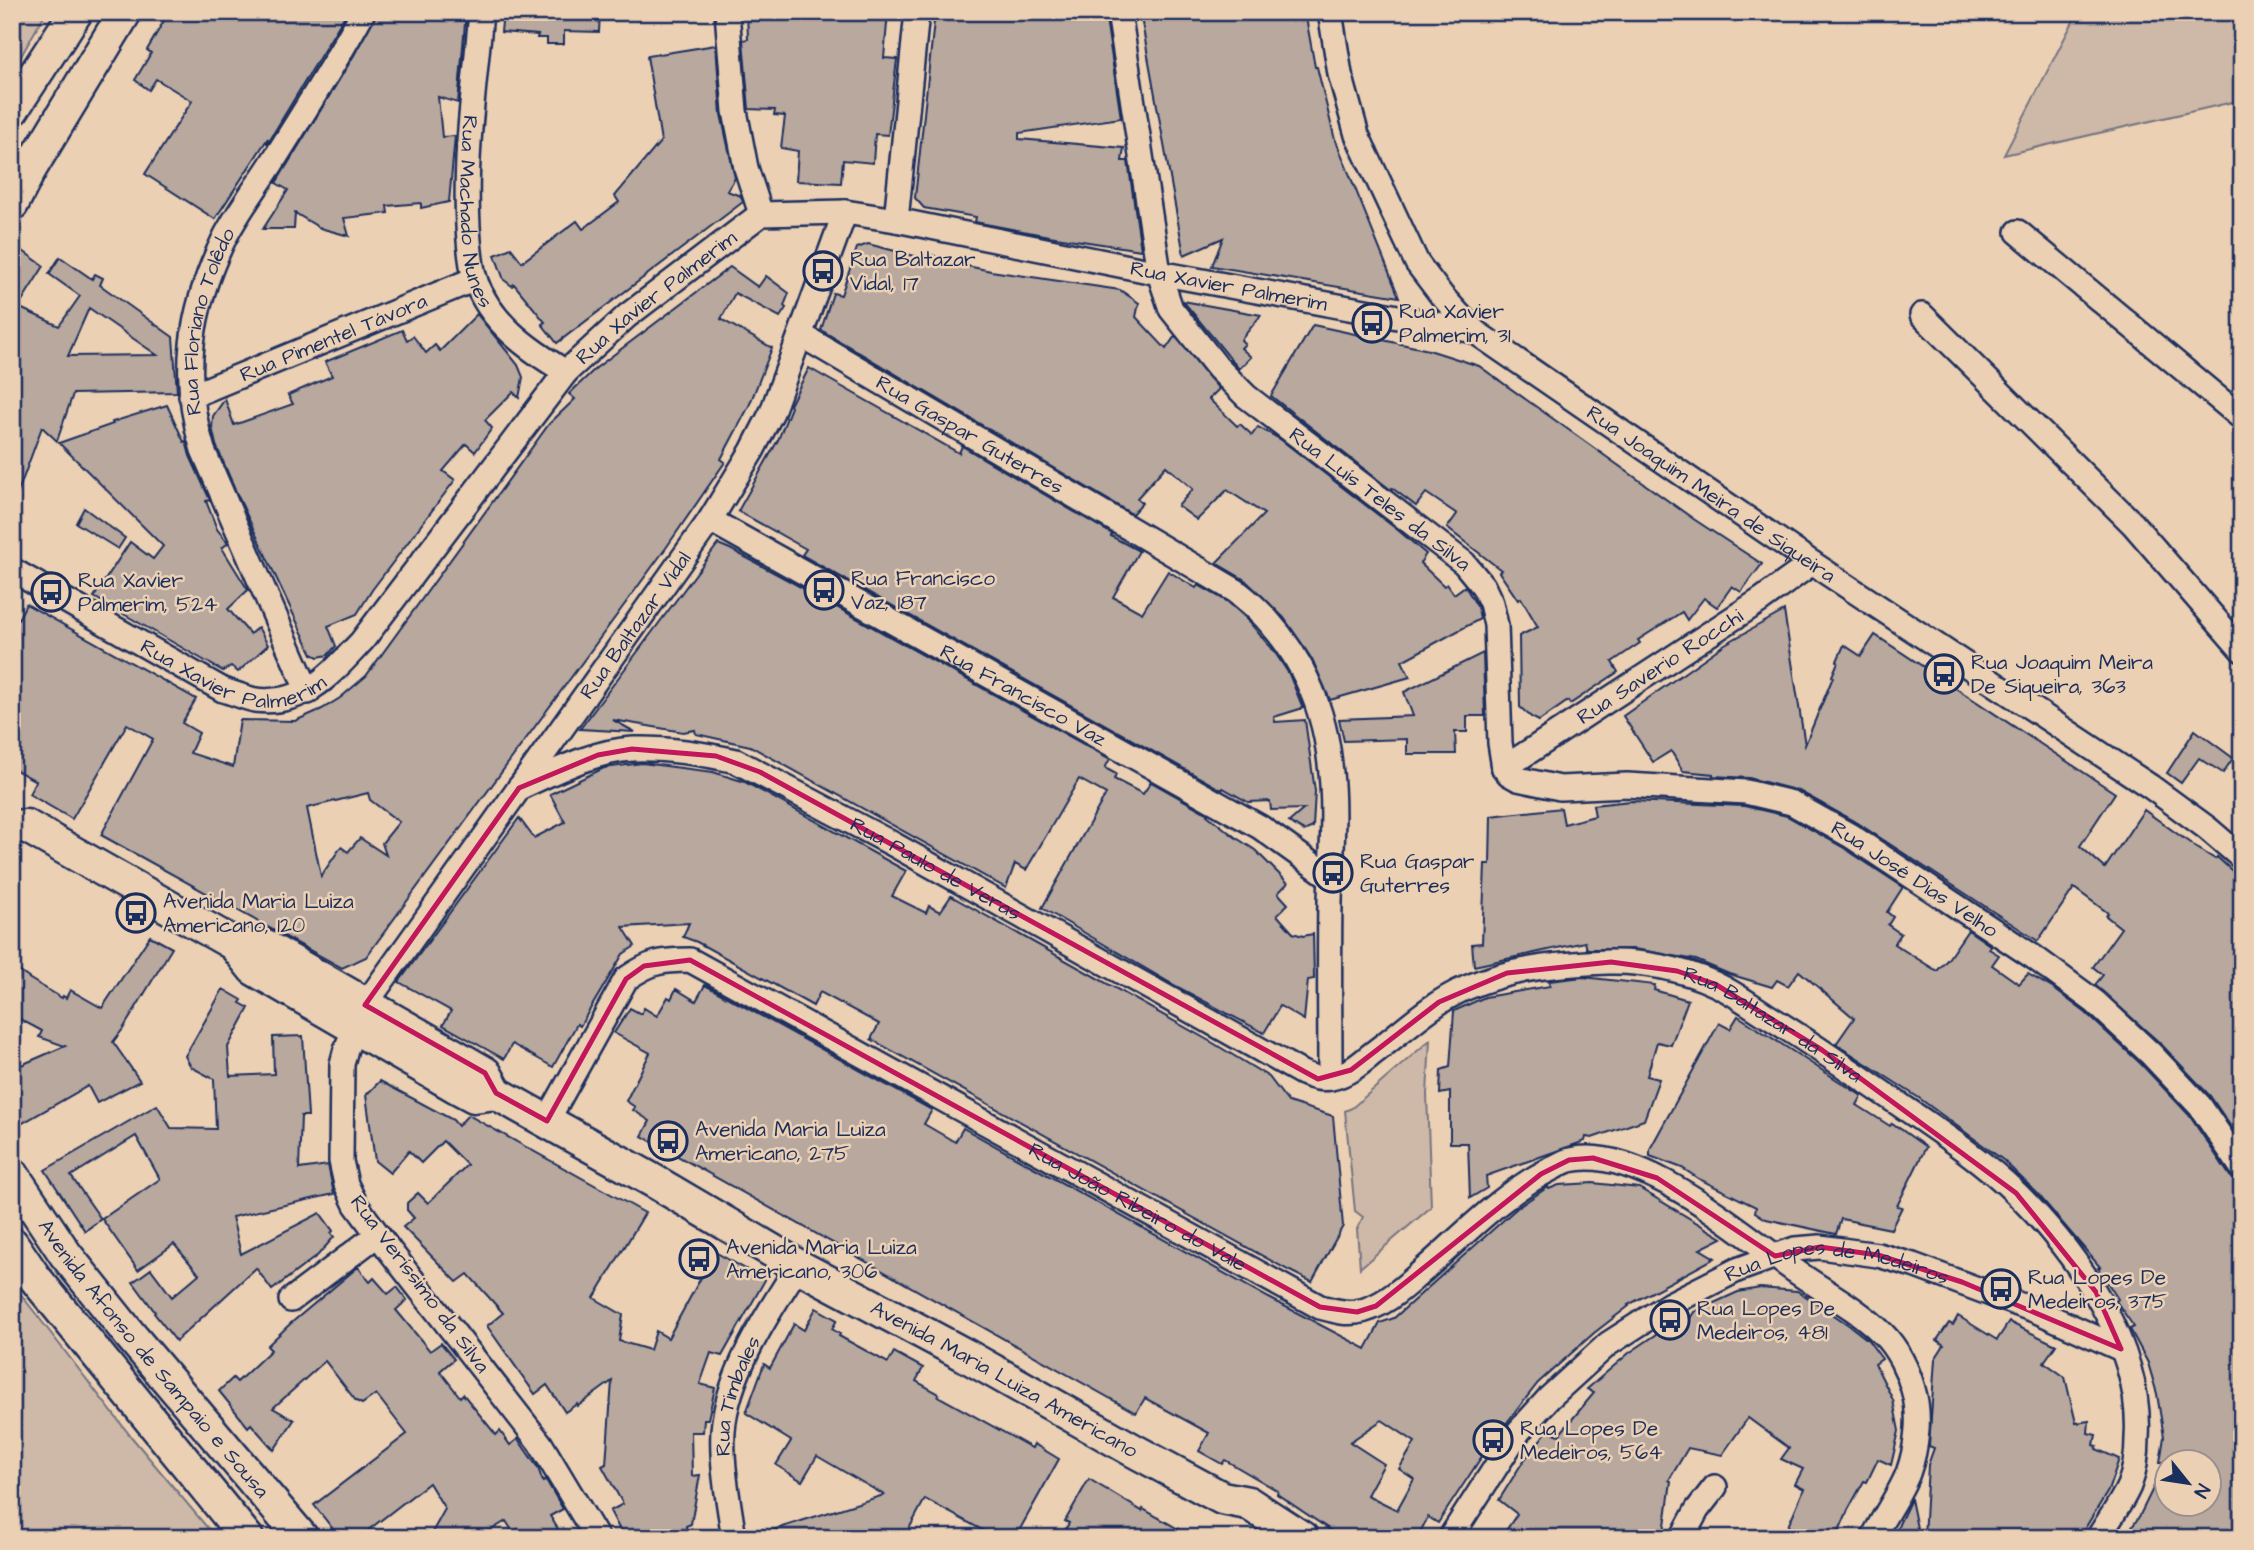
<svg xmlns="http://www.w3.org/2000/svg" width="2254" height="1550" font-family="'Architects Daughter',sans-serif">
<rect width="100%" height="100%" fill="#ecd0b3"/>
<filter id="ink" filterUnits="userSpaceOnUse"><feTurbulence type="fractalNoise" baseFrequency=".0143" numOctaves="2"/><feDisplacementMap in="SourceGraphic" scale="14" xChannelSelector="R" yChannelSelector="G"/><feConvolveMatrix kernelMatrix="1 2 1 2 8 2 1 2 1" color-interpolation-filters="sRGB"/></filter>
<g filter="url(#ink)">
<g fill="#ceb8a7" stroke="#747482" stroke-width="2">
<polygon points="12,12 46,12 12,72"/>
<polygon points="2078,12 2242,12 2242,130 2237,101 2004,155"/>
<polygon points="1430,1040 1427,1094 1431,1207 1360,1268 1357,1229 1363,1217 1355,1211 1345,1111 1352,1108"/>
<polygon points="12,1283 129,1434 216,1538 12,1538"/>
</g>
<g fill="#b8a89e" stroke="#1b2f5e" stroke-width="2" fill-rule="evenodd">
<polygon points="169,12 347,12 267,144 268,138 215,219 145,174 192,101 156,79 149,90 135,80 151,53 147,50"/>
<polygon points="377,12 466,12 458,103 438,97 442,137 455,136 449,202 421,208 421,203 387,206 388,213 344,218 349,236 320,228 295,213 294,229 263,229 288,190 276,183 353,57"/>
<polygon points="503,12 600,12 599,32 564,31 564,44 547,44 547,38 537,38 538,35 501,32"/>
<polygon points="747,12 765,12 765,15 813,20 813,12 888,12 884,58 897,59 888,135 875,134 873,163 843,160 841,183 796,181 798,151 781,148 785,116 774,115 775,110 749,109 743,40 748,39"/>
<polygon points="935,12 1105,12 1121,118 1019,133 1019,139 1124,148 1122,161 1128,161 1141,250 1049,236 975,222 976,217 924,208 915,198"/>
<polygon points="1140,12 1305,12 1315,67 1317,67 1334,136 1399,297 1212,266 1223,238 1184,255"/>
<polygon points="716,45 721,114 735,178 727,191 741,196 743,202 557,343 542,324 545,322 514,284 512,286 504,280 495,255 511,248 522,262 577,221 583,229 619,202 615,196 661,141 647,56"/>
<path d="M 13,244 L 44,266 L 18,307 L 59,326 L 80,296 L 49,274 L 60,257 L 92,279 L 95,274 L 103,278 L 100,285 L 173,337 L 177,392 L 73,394 L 57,441 L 42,427 L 14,503 L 12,503 ZM 89,308 L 157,355 L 68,356 Z"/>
<polygon points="868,244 930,260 932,255 953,263 991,271 1120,290 1139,303 1136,317 1166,349 1175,336 1219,389 1209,399 1237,426 1240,424 1252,435 1258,427 1280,439 1399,531 1426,554 1420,563 1444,586 1447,584 1454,594 1465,586 1478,608 1480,619 1402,661 1410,677 1330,700 1313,661 1284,618 1245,580 1216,563 1264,514 1227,490 1197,520 1178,506 1193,489 1166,466 1137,498 1142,503 1132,514 821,330 833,293 841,295 857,248"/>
<path d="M 730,267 L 758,287 L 766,276 L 789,293 L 784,306 L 786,308 L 780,317 L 735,293 L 721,319 L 772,348 L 749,406 L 721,459 L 725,462 L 666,548 L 366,957 L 342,968 L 101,835 L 153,739 L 127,724 L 72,819 L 29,794 L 36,781 L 12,768 L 12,631 L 26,604 L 196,699 L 182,723 L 199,733 L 190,753 L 233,767 L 240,720 L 295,721 L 322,709 L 340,698 L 366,676 L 549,424 L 575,399 L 569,394 L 596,368 ZM 368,793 L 370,800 L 399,822 L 382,843 L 386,855 L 360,838 L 348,852 L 341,847 L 321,876 L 307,808 Z"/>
<polygon points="1183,301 1261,315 1241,340 1245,344 1241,348 1251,357 1239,369"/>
<polygon points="477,314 518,365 523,377 519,398 513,392 485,420 492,428 475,452 466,444 443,471 455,480 372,590 357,614 328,626 336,646 328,655 318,657 312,654 236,492 216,445 212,427 213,416 225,399 234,425 293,404 288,395 332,376 325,362 402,330 407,340 413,336 426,353 435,345 440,351"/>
<polygon points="1313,325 1429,350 1479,366 1695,520 1762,564 1741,592 1732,586 1717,607 1704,598 1687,620 1682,612 1638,640 1640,643 1612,662 1618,672 1570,704 1568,701 1539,721 1531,717 1520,707 1519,636 1538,627 1521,598 1518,600 1499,572 1501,570 1447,528 1457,514 1426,493 1416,506 1392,488 1391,490 1271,396"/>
<polygon points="809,368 959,453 962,446 1112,534 1111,536 1139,551 1113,597 1142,613 1168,571 1196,588 1198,585 1228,602 1246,618 1276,654 1289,674 1303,708 1274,717 1275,722 1305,720 1315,791 1313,827 1304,831 1289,822 1304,809 1271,810 1270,801 1248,802 1223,788 1222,790 802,555 806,549 738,511 778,440 791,407 790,405"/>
<polygon points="167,405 184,442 186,441 190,456 210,500 206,501 217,529 228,543 222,548 248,590 228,609 250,634 258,627 268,645 238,672 231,666 223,671 214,666 94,597 130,542 153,559 163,546 59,443 113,424 112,422"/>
<polygon points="84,508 125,538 118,549 76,523"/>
<polygon points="718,544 730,549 788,580 1110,759 1105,768 1116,774 1114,779 1143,794 1151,782 1208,814 1207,815 1235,837 1255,850 1288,883 1278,893 1288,904 1277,915 1293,933 1303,936 1313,934 1314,979 1308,980 1304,1020 1280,1006 1264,1033 1172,984 1042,908 1106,794 1079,779 1026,870 1015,864 1006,888 750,746 696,734 695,730 683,732 613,720 635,732 580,729"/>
<polygon points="1784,611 1805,745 1833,677 1832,676 1838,662 1837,661 1844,645 1861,656 1875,635 2115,793 2080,846 2105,868 2144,810 2197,848 2215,859 2217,857 2242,880 2242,1143 2210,1096 2161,1044 2095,985 2103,975 2093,967 2121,928 2106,916 2108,913 2074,888 2038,941 1859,824 1799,791 1749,778 1713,776 1713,774 1683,771 1671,751 1653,762 1623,716 1725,644"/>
<polygon points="1483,653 1485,716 1467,716 1467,732 1455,732 1456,754 1407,754 1407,739 1344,741 1339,719 1413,716 1404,692"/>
<polygon points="2195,730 2233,758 2223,773 2199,758 2181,783 2167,773"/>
<polygon points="642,763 713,772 745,782 906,871 892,896 926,913 929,906 940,912 951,896 1213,1043 1269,1077 1288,1102 1333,1116 1343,1226 1312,1282 1288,1270 871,1039 879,1024 820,992 813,1006 697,942 683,937 689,923 623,927 635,946 623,954 580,1026 577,1024 553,1067 512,1044 504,1059 443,1025 451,1011 399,982 519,818 534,838 565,822 550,794 604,768"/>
<path d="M 1631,801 L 1744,806 L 1787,816 L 1844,848 L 1903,887 L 1887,912 L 1893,917 L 1888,925 L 1901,934 L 1894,944 L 1937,971 L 1948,959 L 1968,930 L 1991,946 L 1989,949 L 1999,955 L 1992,965 L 2019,984 L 2028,974 L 2054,989 L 2086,1013 L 2141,1064 L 2189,1115 L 2230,1176 L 2235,1180 L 2242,1182 L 2242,1499 L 2239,1512 L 2242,1513 L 2242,1538 L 2125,1538 L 2140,1515 L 2166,1462 L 2160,1462 L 2164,1437 L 2157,1394 L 2148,1363 L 2130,1329 L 2134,1327 L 2116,1301 L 2118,1299 L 2098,1268 L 2100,1267 L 2036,1192 L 2003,1160 L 1919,1098 L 1836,1044 L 1854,1018 L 1799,971 L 1788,986 L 1777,980 L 1772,987 L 1729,974 L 1696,960 L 1634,949 L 1587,949 L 1585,942 L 1474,966 L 1472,944 L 1482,943 L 1485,864 L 1490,864 L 1491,816 L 1561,808 L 1564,824 L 1595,816 L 1593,805 ZM 2166,1462 L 2208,1462 L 2208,1504 L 2166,1504 Z"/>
<polygon points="150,936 172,948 123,1029 113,1042 140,1081 97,1103 88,1086 19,1125 12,1110 12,1069 65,1046 39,1037 42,1031 12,1015 12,966 30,979 62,998 63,996 66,998 70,990 102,1008"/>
<polygon points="1583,977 1655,985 1654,990 1688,1000 1671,1045 1657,1042 1647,1076 1659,1079 1644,1120 1592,1138 1586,1137 1585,1141 1486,1176 1487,1188 1470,1198 1468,1143 1450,1143 1450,1092 1440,1094 1441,1070 1450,1067 1454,1011 1485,997 1550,986 1549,981"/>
<path d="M 705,985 L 932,1110 L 924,1124 L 955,1142 L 963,1128 L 1269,1298 L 1366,1349 L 1380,1323 L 1394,1318 L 1517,1208 L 1548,1187 L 1549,1189 L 1559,1185 L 1593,1183 L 1639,1188 L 1722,1238 L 1700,1249 L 1715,1258 L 1628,1305 L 1629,1306 L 1594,1333 L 1538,1383 L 1490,1444 L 1438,1523 L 1428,1517 L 1417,1538 L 1342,1538 L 1277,1494 L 1278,1491 L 1225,1460 L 1222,1464 L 1199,1451 L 1209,1433 L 1145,1398 L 1136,1413 L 642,1136 L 650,1121 L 633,1110 L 635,1107 L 626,1101 L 650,1053 L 614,1033 L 630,1008 L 641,1014 L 644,1008 L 657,1016 L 668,997 L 671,999 L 676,989 L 696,1001 ZM 1382,1420 L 1415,1442 L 1399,1469 L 1414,1479 L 1397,1510 L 1367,1495 L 1384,1464 L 1350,1442 Z"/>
<polygon points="223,989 242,1000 240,1003 249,1008 228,1047 230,1076 274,1074 273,1037 303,1036 308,1116 301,1116 299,1169 328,1165 334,1194 232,1217 241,1254 320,1213 333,1231 331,1233 334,1237 318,1255 272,1290 256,1268 176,1341 154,1313 155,1312 133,1282 151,1269 172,1297 199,1274 174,1244 138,1270 102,1219 160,1179 136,1136 71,1176 101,1219 85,1231 45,1170 157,1105 171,1128 216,1129 214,1079 191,1067 185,1056"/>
<polygon points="1738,1016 1862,1096 1857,1105 1890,1126 1892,1123 1926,1147 1897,1206 1902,1207 1891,1229 1841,1219 1836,1234 1766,1219 1755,1212 1756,1207 1699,1179 1682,1168 1650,1156 1650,1149 1719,1023 1730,1029"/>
<polygon points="380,1081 453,1120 458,1126 468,1115 645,1213 594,1298 623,1315 619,1341 650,1350 656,1331 668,1338 715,1252 765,1280 722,1356 711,1353 700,1384 715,1388 708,1419 704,1419 703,1432 691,1432 692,1476 700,1475 691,1524 686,1526 687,1538 624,1538 610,1511 623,1504 602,1466 606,1464 612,1381 578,1406 577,1404 565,1412 547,1385 535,1394 487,1326 503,1313 468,1274 457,1282 403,1227 414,1218 407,1210 407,1203 418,1193 428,1203 467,1165 443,1141 421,1163 409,1151 390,1173 375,1161 366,1095"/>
<polygon points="358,1267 370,1282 374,1278 388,1294 397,1287 407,1300 396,1310 430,1351 441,1343 454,1359 440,1371 460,1397 463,1394 496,1435 500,1431 510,1445 518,1439 538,1468 543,1482 546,1480 563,1509 550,1516 558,1529 542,1538 523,1538 518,1529 513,1532 506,1521 478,1538 429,1538 445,1509 429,1483 358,1538 340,1538 314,1505 407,1434 376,1394 362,1404 356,1401 325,1361 273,1408 294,1420 274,1450 251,1424 248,1427 219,1391 233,1378 237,1382 271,1350 267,1346 290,1324"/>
<polygon points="1760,1288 1797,1291 1815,1302 1850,1326 1868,1340 1882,1359 1875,1364 1893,1400 1899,1431 1891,1465 1878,1459 1867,1482 1864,1481 1848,1510 1836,1538 1783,1538 1804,1489 1795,1484 1803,1469 1781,1459 1789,1448 1748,1418 1722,1455 1688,1448 1669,1480 1671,1481 1664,1533 1652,1530 1651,1538 1501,1538 1517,1514 1499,1500 1522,1463 1548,1430 1559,1435 1594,1393 1587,1389 1629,1353 1666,1328 1679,1336 1694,1312 1738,1292"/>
<polygon points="816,1308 837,1320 832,1329 840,1334 839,1336 888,1363 894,1352 923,1368 916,1381 939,1394 938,1396 1032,1448 1034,1444 1059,1459 1015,1538 997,1538 925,1499 904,1538 761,1538 760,1534 884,1495 817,1456 802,1481 776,1465 791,1441 746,1413 764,1364 770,1368 794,1324 804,1330"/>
<polygon points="1958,1316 1997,1340 2009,1322 2056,1345 2044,1362 2065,1377 2076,1423 2089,1421 2088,1433 2096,1435 2094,1445 2097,1446 2096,1449 2119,1459 2108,1491 2079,1538 1924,1538 1928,1465 1934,1448 1929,1446 1935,1359 1944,1345 1937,1340 1949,1323 1953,1325"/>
<polygon points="1089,1479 1142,1511 1143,1509 1194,1538 1061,1538 1069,1523 1065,1521"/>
<polygon points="1911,1499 1919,1538 1893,1538 1900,1522"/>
</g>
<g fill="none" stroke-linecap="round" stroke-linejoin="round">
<g stroke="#1b2f5e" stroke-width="28">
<g id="minor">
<path id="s1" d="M 481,12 C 475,83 464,155 468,226 C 469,243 470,262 475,279 C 489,322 529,350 566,372"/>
<polyline points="727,12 735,111 746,168 761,214"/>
<path id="s2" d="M 1119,12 L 1159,273 L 1171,309 L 1218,368 L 1246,396 L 1464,563 L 1483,586 L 1491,603 L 1496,625 L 1500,743 L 1504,768"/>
<path id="s3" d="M 1330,12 L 1340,74 L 1357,135 L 1417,263 L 1442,296 L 1474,331 L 1812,563 L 2151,787 L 2207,828 L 2242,858"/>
<polyline points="896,220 917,12"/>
<polyline points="2018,232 2242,418"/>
<polyline points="1922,315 2133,524 2242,650"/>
<path id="s4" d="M 801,335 L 1236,591 C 1291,633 1323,696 1330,764 C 1336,810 1331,856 1330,902 C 1329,961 1330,1020 1330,1078"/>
<path id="s5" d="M 191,396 L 475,279"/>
<path id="s6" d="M 710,520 L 1260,827 L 1330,877"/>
<path id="s7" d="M 12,570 L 223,690 C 234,693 245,698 255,700 C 305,706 331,674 362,641 L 566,372 L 627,316 L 761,214 L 845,212 L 896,220 L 1159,273 L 1474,331"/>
<path id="s8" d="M 308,692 L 203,450 C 180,376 190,309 224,239 C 237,213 256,188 272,163 C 303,113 335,64 363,12"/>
<path id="s9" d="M 1504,768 L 1509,774 L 1518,779 L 1560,788 L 1627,785 L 1746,792 L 1792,803 L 1851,836 L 2035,958 L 2095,1002 L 2151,1054 L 2200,1106 L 2242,1168"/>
<path id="s10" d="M 1504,768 L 1761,600 L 1812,563"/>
<path id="s11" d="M 519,788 C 554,772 593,751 633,749 C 665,748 705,754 736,761 L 891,843 L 1302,1073 C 1312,1077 1320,1080 1331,1078 C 1347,1075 1360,1064 1372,1054 C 1402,1032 1431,1003 1466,988 C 1510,968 1560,964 1608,962 C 1643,961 1683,969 1715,984 C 1733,992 1750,1005 1766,1015 C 1801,1037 1834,1059 1867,1082 C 1915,1116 1977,1154 2018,1195 C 2079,1256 2143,1348 2137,1438 C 2137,1454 2135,1471 2129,1486 C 2121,1504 2108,1521 2098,1538"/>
<path id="s12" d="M 547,1121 L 626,979 C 650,962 661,960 690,960 L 1320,1307 C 1332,1310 1344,1314 1356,1312 C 1380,1309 1402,1289 1419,1274 C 1461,1238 1501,1194 1551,1169 C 1557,1166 1564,1161 1570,1160 C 1641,1143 1746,1238 1801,1275 C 1829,1294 1859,1310 1883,1334 C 1897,1348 1908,1370 1913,1389 C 1921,1415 1917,1448 1908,1473 C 1900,1494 1883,1517 1873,1538"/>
<polyline points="291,1300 377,1235"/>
<path id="s13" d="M 597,1538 L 540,1443 L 390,1251 L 356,1205 L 346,1184 L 341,1161 L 342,1064 L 346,1049 L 365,1005 L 710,520 L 752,451 L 772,412 L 845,212"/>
<path id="s14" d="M 734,1538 C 729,1505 721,1464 723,1431 C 727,1374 768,1313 798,1266"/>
<path id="s15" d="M 1450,1538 L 1519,1431 L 1549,1398 L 1608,1344 L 1670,1304 L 1737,1270 L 1795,1249 L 1820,1247 L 1878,1255 L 1913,1265 L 2039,1312 L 2121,1349"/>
<polyline points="1682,1538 1697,1510 1715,1487"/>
</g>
</g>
<g stroke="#1b2f5e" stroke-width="37">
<g id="secondary">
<polyline points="12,110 76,12"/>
<polyline points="12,204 30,169 125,12"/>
<polyline points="12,827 26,826 234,944 254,969 459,1088 474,1096 496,1093"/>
<path id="s16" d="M 234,944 L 266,947 L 485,1073 L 496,1093 L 652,1180 L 798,1266 L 965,1355 L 1131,1449 L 1222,1498 L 1248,1503 L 1302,1538"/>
<path id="s17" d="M 12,1174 L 66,1255 L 130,1335 L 302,1538"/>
<polyline points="12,1244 35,1278 247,1538"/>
</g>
</g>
<use href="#minor" stroke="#ecd0b3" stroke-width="23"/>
<use href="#secondary" stroke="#ecd0b3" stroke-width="32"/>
</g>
</g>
<path fill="none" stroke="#c2185b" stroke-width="5" stroke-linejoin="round" d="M 632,749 L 716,756 L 760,772 L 1318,1079 L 1351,1070 L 1439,1002 L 1507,973 L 1611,962 L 1677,971 L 1715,984 L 1822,1050 L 2016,1193 L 2096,1292 L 2121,1349 L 1962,1282 L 1878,1255 L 1820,1247 L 1775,1256 L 1657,1178 L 1593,1158 L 1569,1160 L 1541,1174 L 1376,1306 L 1357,1312 L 1320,1307 L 690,960 L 644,966 L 626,979 L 547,1121 L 496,1093 L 485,1073 L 365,1005 L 519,788 L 598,755 Z"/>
<defs>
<g id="bus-ring" transform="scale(2.0125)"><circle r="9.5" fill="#ecd0b3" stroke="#1b2f5e" stroke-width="1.5"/><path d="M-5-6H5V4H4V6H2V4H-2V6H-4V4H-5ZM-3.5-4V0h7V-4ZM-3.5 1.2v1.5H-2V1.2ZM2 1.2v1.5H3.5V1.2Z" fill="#1b2f5e"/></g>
</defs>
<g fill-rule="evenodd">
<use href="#bus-ring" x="823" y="271"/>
<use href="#bus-ring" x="1372" y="323"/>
<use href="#bus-ring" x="824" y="590"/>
<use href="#bus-ring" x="51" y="592"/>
<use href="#bus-ring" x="1944" y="674"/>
<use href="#bus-ring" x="1333" y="873"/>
<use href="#bus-ring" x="136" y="913"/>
<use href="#bus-ring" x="668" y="1141"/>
<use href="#bus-ring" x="699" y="1259"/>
<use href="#bus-ring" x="2001" y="1289"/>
<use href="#bus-ring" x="1670" y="1320"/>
<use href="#bus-ring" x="1493" y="1440"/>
</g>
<g text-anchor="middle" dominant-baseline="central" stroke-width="5" stroke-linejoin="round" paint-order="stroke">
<g font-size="21" fill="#1b2f5e" stroke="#ecd0b3">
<text stroke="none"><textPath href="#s1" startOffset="201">Rua Machado Nunes</textPath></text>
<text stroke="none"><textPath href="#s7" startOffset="1468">Rua Xavier Palmerim</textPath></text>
<text stroke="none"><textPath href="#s7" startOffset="859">Rua Xavier Palmerim</textPath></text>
<text stroke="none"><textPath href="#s8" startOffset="396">Rua Floriano Tolêdo</textPath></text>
<text stroke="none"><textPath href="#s5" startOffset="154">Rua Pimentel Távora</textPath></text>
<text stroke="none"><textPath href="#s4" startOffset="196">Rua Gaspar Guterres</textPath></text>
<text stroke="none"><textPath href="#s3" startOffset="644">Rua Joaquim Meira de Siqueira</textPath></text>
<text stroke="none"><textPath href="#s2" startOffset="586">Rua Luís Teles da Silva</textPath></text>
<text stroke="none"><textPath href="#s13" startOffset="1085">Rua Baltazar Vidal</textPath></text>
<text stroke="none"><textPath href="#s7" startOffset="250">Rua Xavier Palmerim</textPath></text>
<text stroke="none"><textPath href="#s10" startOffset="186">Rua Saverio Rocchi</textPath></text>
<text stroke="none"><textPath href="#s6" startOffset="359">Rua Francisco Vaz</textPath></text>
<text stroke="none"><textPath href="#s11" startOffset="452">Rua Paulo de Veras</textPath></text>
<text stroke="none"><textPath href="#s9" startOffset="439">Rua José Dias Velho</textPath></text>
<text stroke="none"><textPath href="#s11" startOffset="1390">Rua Baltazar da Silva</textPath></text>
<text stroke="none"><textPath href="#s12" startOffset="742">Rua João Ribeiro do Vale</textPath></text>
<text stroke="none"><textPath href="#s15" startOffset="504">Rua Lopes de Medeiros</textPath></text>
<text transform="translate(420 1284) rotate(53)">Rua Veríssimo da Silva</text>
<text stroke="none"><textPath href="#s17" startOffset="233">Avenida Afonso de Sampaio e Sousa</textPath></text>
<text stroke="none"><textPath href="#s16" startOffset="891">Avenida Maria Luiza Americano</textPath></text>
<text stroke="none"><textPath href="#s14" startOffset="145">Rua Timbales</textPath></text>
</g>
<g font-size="21" fill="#1b2f5e" stroke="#ecd0b3" text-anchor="start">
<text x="850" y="259">Rua Baltazar<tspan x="850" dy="24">Vidal, 17</tspan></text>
<text x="1399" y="311">Rua Xavier<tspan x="1399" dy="24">Palmerim, 31</tspan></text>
<text x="851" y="578">Rua Francisco<tspan x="851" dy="24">Vaz, 187</tspan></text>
<text x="78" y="580">Rua Xavier<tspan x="78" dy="24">Palmerim, 524</tspan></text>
<text x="1971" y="662">Rua Joaquim Meira<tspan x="1971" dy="24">De Siqueira, 363</tspan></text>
<text x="1360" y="861">Rua Gaspar<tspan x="1360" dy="24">Guterres</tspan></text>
<text x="163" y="901">Avenida Maria Luiza<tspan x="163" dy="24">Americano, 120</tspan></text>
<text x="695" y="1129">Avenida Maria Luiza<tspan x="695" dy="24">Americano, 275</tspan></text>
<text x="726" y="1247">Avenida Maria Luiza<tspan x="726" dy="24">Americano, 306</tspan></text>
<text x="2028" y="1277">Rua Lopes De<tspan x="2028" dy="24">Medeiros, 375</tspan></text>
<text x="1697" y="1308">Rua Lopes De<tspan x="1697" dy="24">Medeiros, 481</tspan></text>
<text x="1520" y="1428">Rua Lopes De<tspan x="1520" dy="24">Medeiros, 564</tspan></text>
</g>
</g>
<rect width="2254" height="1550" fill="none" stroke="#ecd0b3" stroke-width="42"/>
<rect x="21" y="21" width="2212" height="1508" fill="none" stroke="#1b2f5e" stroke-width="2.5" filter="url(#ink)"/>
<g transform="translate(2188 1483) rotate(120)"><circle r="33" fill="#ecd0b3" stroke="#989091" stroke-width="2"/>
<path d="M0-5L12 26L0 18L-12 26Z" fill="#1b2f5e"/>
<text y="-10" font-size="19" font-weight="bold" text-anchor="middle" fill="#1b2f5e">N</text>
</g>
</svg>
